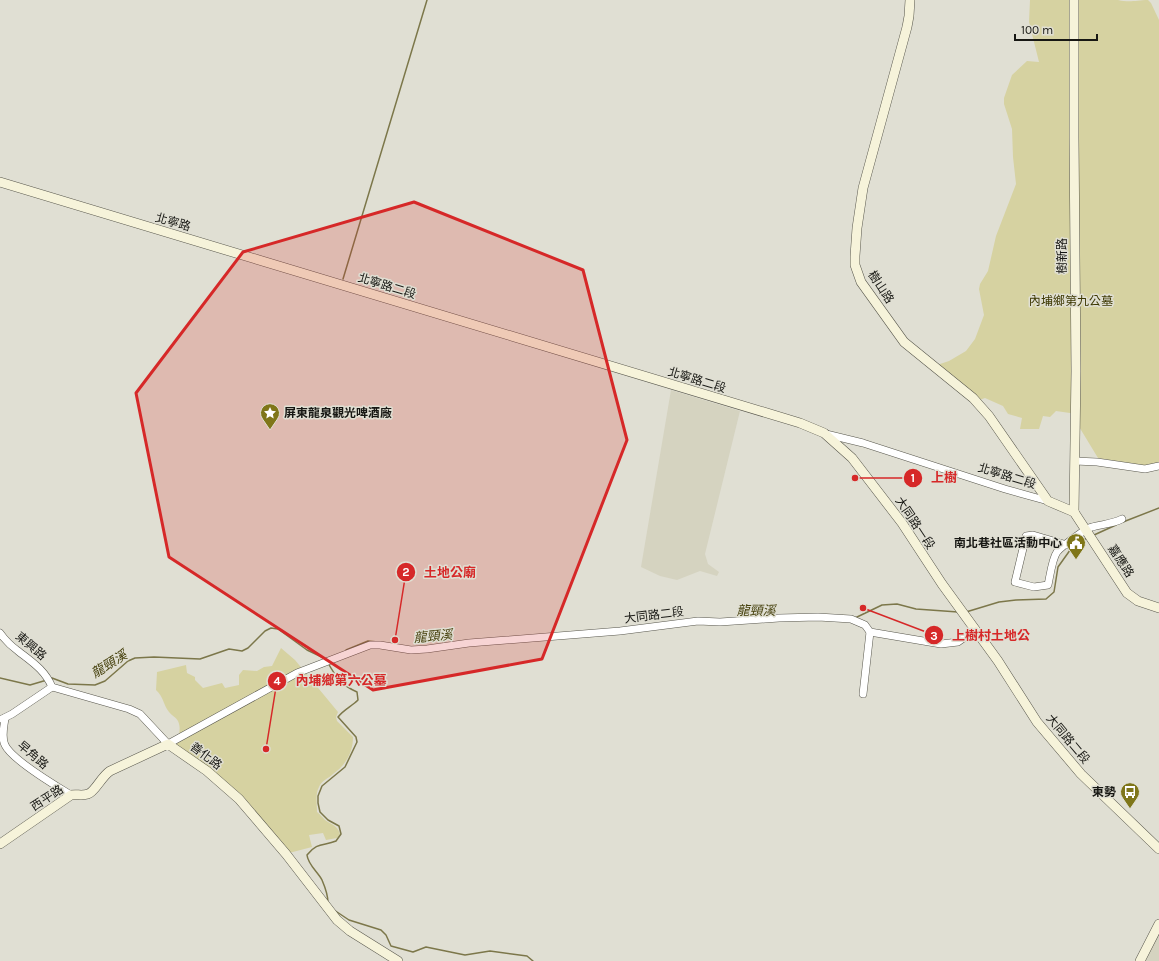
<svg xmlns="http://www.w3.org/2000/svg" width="1159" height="961" font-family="Karla,'Noto Sans TC',sans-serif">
<rect width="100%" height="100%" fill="#e0dfd3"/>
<g fill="#d5d3c0">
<polygon points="671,390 740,411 705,554 708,564 719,572 717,576 700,571 677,580 660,576 641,567"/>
<polygon points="1159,930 1159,961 1145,961"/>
</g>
<g fill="#d6d2a1">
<path d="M 1030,0 L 1118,0 C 1131,3 1136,0 1148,0 L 1151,3 L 1159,20 L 1159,463 L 1144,466 L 1098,458 L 1078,425 L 1077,414 L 1056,411 L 1050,417 L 1043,416 L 1039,429 L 1020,429 L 1022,418 L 1008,414 L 1003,406 L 985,398 L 977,401 L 938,367 L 940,364 L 949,361 L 966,351 L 975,339 L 984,315 L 979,289 L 980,284 L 988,271 L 996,236 L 1016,184 L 1013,157 L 1012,129 L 1004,104 L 1004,98 L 1012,75 L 1027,61 L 1039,62 L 1029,22 Z"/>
<path d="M 281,648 L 295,660 L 338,712 L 336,717 L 337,721 L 353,737 C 353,752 346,765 333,774 C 329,778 321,781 319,787 C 315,794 317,804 317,812 C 320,814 322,817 325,820 C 332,825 337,825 340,834 L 337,838 L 326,840 L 323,833 L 309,835 L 312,847 L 289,853 L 241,798 L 167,741 L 174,738 L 179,734 C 180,729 180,726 178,721 C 176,717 172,716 169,712 C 163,705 164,697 156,690 L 157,672 L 186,665 L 187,673 L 195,677 L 195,680 L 203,688 L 222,683 L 225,688 L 239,685 L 239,675 L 243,670 L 257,671 L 264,667 L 272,666 Z"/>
</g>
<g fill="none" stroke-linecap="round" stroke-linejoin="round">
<g stroke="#7c774a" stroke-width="1.5">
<polyline points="343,279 427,0"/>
<polyline points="1123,522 1159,508"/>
<polyline points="1094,535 1116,525"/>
<polyline points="966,612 999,602 1016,600 1046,599 1054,592 1058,567 1073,546 1087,538"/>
<polyline points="855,618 882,605 897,604 916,609 958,612"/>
<polyline points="346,650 368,641 378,642"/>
<path d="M 328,663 C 336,677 341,685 357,692 L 358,700 C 352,706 343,710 338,717 L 356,737 L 357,742 L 345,767 L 322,786 L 318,796 L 318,803 L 320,812 L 328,820 L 339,826 L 341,834 L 336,841 C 324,846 317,842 307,855 C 308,865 318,872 322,880 C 325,887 328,895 328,903"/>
<polyline points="0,678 30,685 47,680"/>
<polyline points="50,679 52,678 68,684 95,685 105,681 128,661 135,658 154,657 200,659 229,649 242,651 248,648 265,631 271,628 278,629 307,650 326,659"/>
<polyline points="334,910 349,920 381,930 386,935 391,946 413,952 426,947 465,955 490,951 527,956 533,961"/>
</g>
<g stroke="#58574d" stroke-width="8">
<g id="street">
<polyline points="826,434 863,443 1005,489 1048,501"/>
<polyline points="1075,461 1097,462 1145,469 1159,466"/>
<path d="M 1067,545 L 1033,535 L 1026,536 L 1015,582 L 1034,587 L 1048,585 C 1050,576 1052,559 1057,552 C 1061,547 1086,528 1092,527 C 1103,524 1112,524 1122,519"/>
<path d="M 0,633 C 5,640 11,646 18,651 C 32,662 45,670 52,687 L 129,709 L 140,714 L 168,744 L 297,673 L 370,645 L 380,645 L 411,650 L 427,649 L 469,643 L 620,631 L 698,621 L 720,622 L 779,618 L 818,617 L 851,619 L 865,625 L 870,632 L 941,644 L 958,642 L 975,630"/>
<polyline points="863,694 870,632"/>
<path d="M 5,718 C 4,727 1,737 5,745 C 12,760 56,786 71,795"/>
<polyline points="2,719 12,714 52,687"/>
</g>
</g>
<g stroke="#58574d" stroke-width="10">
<g id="secondary">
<polyline points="910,0 909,16 907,27 863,188 857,228 855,256 855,265 861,282 904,342 973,398 989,416 1048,501 1074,512"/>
<polyline points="0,182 800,423 824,433 852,458 902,523 942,584 998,661 1037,722 1081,774 1159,849"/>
<polyline points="1074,512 1076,371 1074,138 1074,0"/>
<polyline points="1074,512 1127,593 1138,601 1159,608"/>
<path d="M 0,844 L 71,795 C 77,794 82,796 88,794 C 95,792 101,777 110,771 L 168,744 L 207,771 L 239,799 L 286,854 L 337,920 L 350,931 L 398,961"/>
<polyline points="1140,961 1159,924"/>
</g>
</g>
<use href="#street" stroke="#fff" stroke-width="7"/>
<use href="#secondary" stroke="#f6f3da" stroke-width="9"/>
</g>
<path fill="#d62828" fill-opacity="0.2" stroke="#d62828" stroke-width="3" stroke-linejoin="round" d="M 414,202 L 583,270 L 627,440 L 542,659 L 373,690 L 169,557 L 136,393 L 243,252 Z"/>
<defs>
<g id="sight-pin" transform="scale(1)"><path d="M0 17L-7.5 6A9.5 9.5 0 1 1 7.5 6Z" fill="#7f7619" stroke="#e0dfd3"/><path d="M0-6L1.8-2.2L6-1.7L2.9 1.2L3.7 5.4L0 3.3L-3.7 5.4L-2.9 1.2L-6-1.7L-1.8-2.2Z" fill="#fff"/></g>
<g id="civic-pin" transform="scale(1)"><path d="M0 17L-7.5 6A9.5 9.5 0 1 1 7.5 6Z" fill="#7f7619" stroke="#e0dfd3"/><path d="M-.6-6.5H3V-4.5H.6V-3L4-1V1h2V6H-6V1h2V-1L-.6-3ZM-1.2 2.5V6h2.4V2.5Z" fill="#fff"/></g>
<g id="bus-pin" transform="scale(1)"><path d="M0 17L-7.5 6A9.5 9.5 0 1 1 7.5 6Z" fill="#7f7619" stroke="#e0dfd3"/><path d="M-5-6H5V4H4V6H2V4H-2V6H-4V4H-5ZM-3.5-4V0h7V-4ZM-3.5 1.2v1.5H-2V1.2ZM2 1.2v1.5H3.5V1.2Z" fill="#fff"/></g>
</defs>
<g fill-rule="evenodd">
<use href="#sight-pin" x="270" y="413"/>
<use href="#civic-pin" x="1076" y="543"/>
<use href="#bus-pin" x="1130" y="792"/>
</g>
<g text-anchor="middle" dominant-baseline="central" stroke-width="3" stroke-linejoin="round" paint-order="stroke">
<g font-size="12" fill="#171713" stroke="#e0dfd3">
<text transform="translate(173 222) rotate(16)">北寧路</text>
<text transform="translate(1062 256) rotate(-90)">樹新路</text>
<text transform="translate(387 286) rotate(17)">北寧路二段</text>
<text transform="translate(881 287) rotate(57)">樹山路</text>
<text transform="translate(697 380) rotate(17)">北寧路二段</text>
<text transform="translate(1007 476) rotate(17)">北寧路二段</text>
<text transform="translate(915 523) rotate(56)">大同路一段</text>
<text transform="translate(1121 561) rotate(57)">嘉應路</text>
<text transform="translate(654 615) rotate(-7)">大同路二段</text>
<text transform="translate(31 646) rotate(40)">東興路</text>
<text transform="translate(1068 739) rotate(50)">大同路二段</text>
<text transform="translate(33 755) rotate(40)">早角路</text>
<text transform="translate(206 756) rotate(37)">善化路</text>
<text transform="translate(47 798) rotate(-33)">西平路</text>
</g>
<g font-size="12" fill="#3d3802" stroke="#e0dfd3">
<text x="1071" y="301">內埔鄉第九公墓</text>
</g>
<g font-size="12" font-weight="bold" fill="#171713" stroke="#e0dfd3" text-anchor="end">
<text x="284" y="413" text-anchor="start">屏東龍泉觀光啤酒廠</text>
<text x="1062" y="543">南北巷社區活動中心</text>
<text x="1116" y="792">東勢</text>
</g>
<g font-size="13" font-style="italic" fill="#46410d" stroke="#e0dfd3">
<text x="756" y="610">龍頸溪</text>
<text transform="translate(433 636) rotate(-5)">龍頸溪</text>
<text transform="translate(109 664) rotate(-32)">龍頸溪</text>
</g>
</g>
<path fill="none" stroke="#d62828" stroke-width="1.5" d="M855 478L913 478M395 640L406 572M863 608L934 635M266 749L277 681"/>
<g fill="#d62828" stroke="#e0dfd3" stroke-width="1.5">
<circle cx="855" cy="478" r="4"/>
<circle cx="395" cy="640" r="4"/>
<circle cx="863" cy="608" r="4"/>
<circle cx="266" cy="749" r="4"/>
<circle cx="913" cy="478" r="10"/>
<circle cx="406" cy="572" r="10"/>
<circle cx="934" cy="635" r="10"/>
<circle cx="277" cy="681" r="10"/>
</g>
<g font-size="12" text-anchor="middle" font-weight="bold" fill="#fff">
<text x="913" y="482">1</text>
<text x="406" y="576">2</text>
<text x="934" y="640">3</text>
<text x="277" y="685">4</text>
</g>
<g font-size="13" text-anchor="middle" font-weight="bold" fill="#d62828" stroke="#e0dfd3" stroke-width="3" stroke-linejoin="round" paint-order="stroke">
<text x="944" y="482">上樹</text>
<text x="450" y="577">土地公廟</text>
<text x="991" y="640">上樹村土地公</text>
<text x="341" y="685">內埔鄉第六公墓</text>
</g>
<path d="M1015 34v6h82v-6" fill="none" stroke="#171713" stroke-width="2"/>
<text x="1021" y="34" font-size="12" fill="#171713" stroke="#e0dfd3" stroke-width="3" paint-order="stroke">100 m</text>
</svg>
